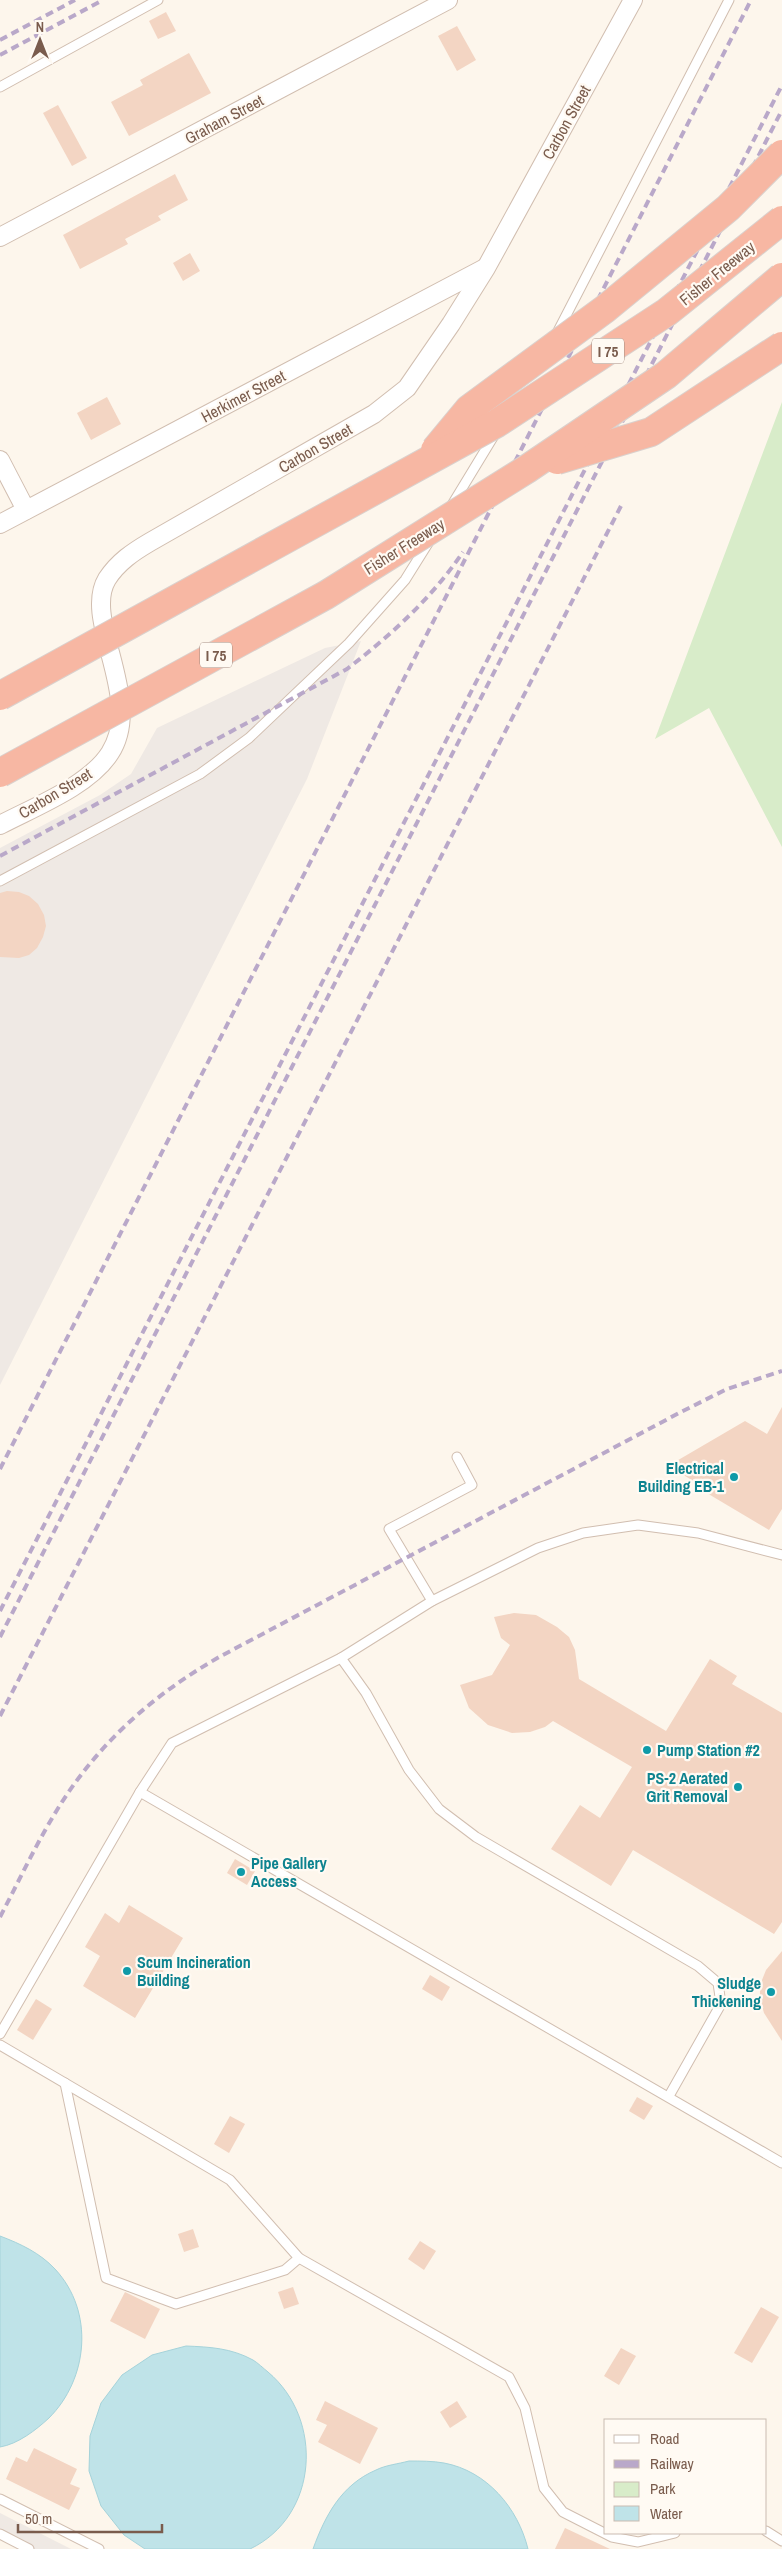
<svg xmlns="http://www.w3.org/2000/svg" width="782" height="2549" font-family="'Archivo Narrow',sans-serif">
<rect width="100%" height="100%" fill="#fdf6ec"/>
<g fill="#efe9e4">
<polygon points="361,641 307,779 0,1385 0,848 100,795 131,774 157,728 325,648"/>
<polygon points="0,2513 71,2549 27,2549 0,2534"/>
</g>
<polygon fill="#d8ecc9" points="782,402 782,847 709,708 655,739"/>
<g fill="#bfe3e8" stroke="#a5d3da">
<path d="M 0,2236 C 21,2244 40,2253 55,2269 C 95,2312 88,2379 49,2418 C 36,2430 18,2444 0,2447 Z"/>
<path d="M 186,2346 C 210,2347 231,2348 253,2360 C 258,2363 263,2368 268,2372 C 324,2419 319,2516 250,2549 L 145,2549 L 124,2535 L 101,2506 L 89,2471 L 90,2436 L 101,2403 L 122,2375 L 152,2355 Z"/>
<path d="M 409,2461 C 420,2461 433,2461 444,2463 C 487,2471 518,2508 528,2549 L 313,2549 C 325,2516 341,2485 376,2470 C 386,2465 398,2464 409,2461 Z"/>
</g>
<g fill="#f3d5c3">
<polygon points="166,12 176,31 158,39 149,21"/>
<polygon points="457,26 476,60 457,71 438,36"/>
<polygon points="189,53 211,93 129,136 111,102 143,85 140,80"/>
<polygon points="58,105 87,158 72,166 43,113"/>
<polygon points="175,174 188,200 158,216 161,220 125,239 128,244 80,269 63,235"/>
<polygon points="190,253 200,271 183,281 173,263"/>
<polygon points="107,397 121,424 91,440 77,413"/>
<polygon points="7,891 19,892 29,896 38,904 44,915 46,926 43,937 37,948 29,955 19,958 0,957 0,893"/>
<polygon points="782,1407 782,1509 769,1530 695,1486 697,1483 668,1466 745,1421 767,1434"/>
<polygon points="514,1613 536,1615 557,1627 569,1637 575,1650 579,1679 666,1731 710,1659 737,1676 732,1684 782,1713 782,1922 774,1934 633,1850 611,1886 551,1849 580,1805 600,1818 632,1767 553,1721 545,1727 530,1732 512,1733 488,1725 469,1708 460,1685 492,1675 510,1645 501,1638 494,1617"/>
<polygon points="235,1859 255,1871 247,1885 227,1873"/>
<polygon points="129,1905 183,1938 135,2018 83,1986 100,1956 85,1947 105,1913 119,1923"/>
<polygon points="782,1951 782,2041 764,2013 760,1999 760,1985 766,1970"/>
<polygon points="430,1975 450,1987 442,2001 422,1989"/>
<polygon points="36,1999 52,2009 33,2040 17,2030"/>
<polygon points="637,2097 653,2106 644,2120 629,2111"/>
<polygon points="230,2116 245,2124 229,2153 214,2144"/>
<polygon points="193,2229 199,2247 184,2252 178,2234"/>
<polygon points="420,2241 436,2251 424,2270 408,2259"/>
<polygon points="293,2287 299,2304 284,2309 278,2292"/>
<polygon points="125,2292 160,2309 145,2339 110,2321"/>
<polygon points="761,2307 779,2317 752,2363 734,2353"/>
<polygon points="621,2348 636,2356 619,2385 604,2376"/>
<polygon points="325,2401 378,2428 360,2464 318,2442 327,2425 316,2420"/>
<polygon points="457,2401 467,2417 450,2428 440,2412"/>
<polygon points="34,2448 77,2469 70,2484 80,2488 69,2510 6,2479 16,2457 27,2462"/>
<polygon points="565,2528 610,2549 555,2549"/>
</g>
<g fill="none" stroke-linecap="round" stroke-linejoin="round">
<g stroke="#d1beb0" stroke-width="11">
<g id="service">
<polyline points="0,87 158,0"/>
<polyline points="557,333 729,0"/>
<polyline points="450,508 495,434"/>
<polyline points="0,881 200,774 249,738 349,643 405,580 430,540"/>
<polyline points="432,1601 389,1529 472,1485 457,1457"/>
<polyline points="341,1658 432,1601 538,1548 583,1533 638,1525 698,1533 782,1555"/>
<polyline points="140,1792 172,1743 341,1658 366,1693 409,1770 439,1809 476,1837 698,1966 718,1983 721,2004 669,2096"/>
<polyline points="0,2034 140,1792 782,2163"/>
<polyline points="0,2045 230,2180 299,2258 509,2377 525,2408 544,2488 563,2512 612,2537 638,2542 675,2533"/>
<polyline points="65,2083 106,2278 176,2304 285,2270 299,2258"/>
<polyline points="0,2499 99,2549"/>
<polyline points="766,2531 782,2541"/>
<polyline points="0,2534 29,2549"/>
</g>
</g>
<g stroke="#d1beb0" stroke-width="20">
<g id="minor">
<polyline points="0,237 448,0"/>
<polyline points="0,460 26,510"/>
<polyline points="0,524 485,268"/>
<path d="M 0,825 C 34,807 89,786 110,753 C 145,699 82,620 107,579 C 118,562 133,552 150,542 L 374,414 L 407,388 L 451,324 L 486,268 L 633,0"/>
</g>
</g>
<use href="#service" stroke="#fff" stroke-width="9"/>
<use href="#minor" stroke="#fff" stroke-width="18"/>
<g stroke="#b9a8c9" stroke-width="4" stroke-dasharray="8 5" stroke-linecap="butt">
<polyline points="0,40 75,0"/>
<polyline points="0,55 103,0"/>
<path d="M 0,856 L 347,669 C 391,635 431,599 463,552"/>
<polyline points="0,1469 751,0"/>
<polyline points="0,1611 782,85"/>
<polyline points="0,1637 782,110"/>
<polyline points="0,1716 622,504"/>
<path d="M 0,1917 C 19,1881 36,1844 57,1810 C 98,1743 154,1694 221,1656 L 681,1412 L 727,1389 L 782,1371"/>
</g>
<g stroke="#dad1cd" stroke-width="30" stroke-linecap="butt">
<g id="motorway-bridge">
<polyline points="435,450 469,409 605,309 728,208 782,154"/>
<polyline points="557,460 651,432 782,346"/>
<polyline points="0,696 497,423 667,312 782,220"/>
<polyline points="0,773 326,595 527,469 666,375 782,277"/>
</g>
</g>
<use href="#motorway-bridge" stroke="#f7b7a3" stroke-width="28"/>
</g>
<g fill="#0f9aa8" stroke="#fffaf3" stroke-width="2">
<circle cx="734" cy="1477" r="5"/>
<circle cx="647" cy="1750" r="5"/>
<circle cx="738" cy="1787" r="5"/>
<circle cx="241" cy="1872" r="5"/>
<circle cx="127" cy="1971" r="5"/>
<circle cx="771" cy="1992" r="5"/>
</g>
<g text-anchor="middle" dominant-baseline="central" stroke-width="4.5" stroke-linejoin="round" paint-order="stroke">
<g fill="#fffaf3" stroke="#a28b7f" stroke-width="1">
<rect x="592" y="338.5" width="32" height="25" rx="4"/>
<rect x="200" y="642.5" width="32" height="25" rx="4"/>
</g>
<g font-size="15" font-weight="bold" fill="#7a5c4d">
<text x="608" y="351">I 75</text>
<text x="216" y="655">I 75</text>
</g>
<g font-size="16" fill="#7a5c4d" stroke="#fffaf3">
<text transform="translate(224 119) rotate(-28)">Graham Street</text>
<text transform="translate(566 122) rotate(-61)">Carbon Street</text>
<text transform="translate(717 273) rotate(-39)">Fisher Freeway</text>
<text transform="translate(243 396) rotate(-28)">Herkimer Street</text>
<text transform="translate(315 448) rotate(-30)">Carbon Street</text>
<text transform="translate(404 546) rotate(-32)">Fisher Freeway</text>
<text transform="translate(55 793) rotate(-31)">Carbon Street</text>
</g>
<g font-size="16" font-weight="bold" fill="#0d838f" stroke="#fffaf3" text-anchor="end">
<text x="724" y="1468">Electrical<tspan x="724" dy="18">Building EB-1</tspan></text>
<text x="657" y="1750" text-anchor="start">Pump Station #2</text>
<text x="728" y="1778">PS-2 Aerated<tspan x="728" dy="18">Grit Removal</tspan></text>
<text x="251" y="1863" text-anchor="start">Pipe Gallery<tspan x="251" dy="18">Access</tspan></text>
<text x="137" y="1962" text-anchor="start">Scum Incineration<tspan x="137" dy="18">Building</tspan></text>
<text x="761" y="1983">Sludge<tspan x="761" dy="18">Thickening</tspan></text>
</g>
</g>
<rect x="604" y="2419" width="162" height="115" fill="#fffaf3" stroke="#cabbb1"/>
<rect x="614" y="2435" width="25" height="8" fill="#ffffff" stroke="#cabbb1"/>
<text x="650" y="2444" font-size="15" fill="#7a5c4d">Road</text>
<rect x="614" y="2460" width="25" height="8" fill="#b9a8c9" stroke="#cabbb1"/>
<text x="650" y="2469" font-size="15" fill="#7a5c4d">Railway</text>
<rect x="614" y="2482" width="25" height="15" fill="#d8ecc9" stroke="#cabbb1"/>
<text x="650" y="2494" font-size="15" fill="#7a5c4d">Park</text>
<rect x="614" y="2506" width="25" height="15" fill="#bfe3e8" stroke="#cabbb1"/>
<text x="650" y="2519" font-size="15" fill="#7a5c4d">Water</text>
<g transform="translate(40 40)" stroke="#fffaf3" stroke-width="4" paint-order="stroke">
<path d="M0-4L9 19L0 12L-9 19Z" fill="#7a5c4d"/>
<text y="-8" font-size="14" font-weight="bold" text-anchor="middle" fill="#7a5c4d">N</text>
</g>
<path d="M18 2524v8h144v-8" fill="none" stroke="#7a5c4d" stroke-width="2.5"/>
<text x="25" y="2524" font-size="15" fill="#7a5c4d" stroke="#fffaf3" stroke-width="4" paint-order="stroke">50 m</text>
</svg>
